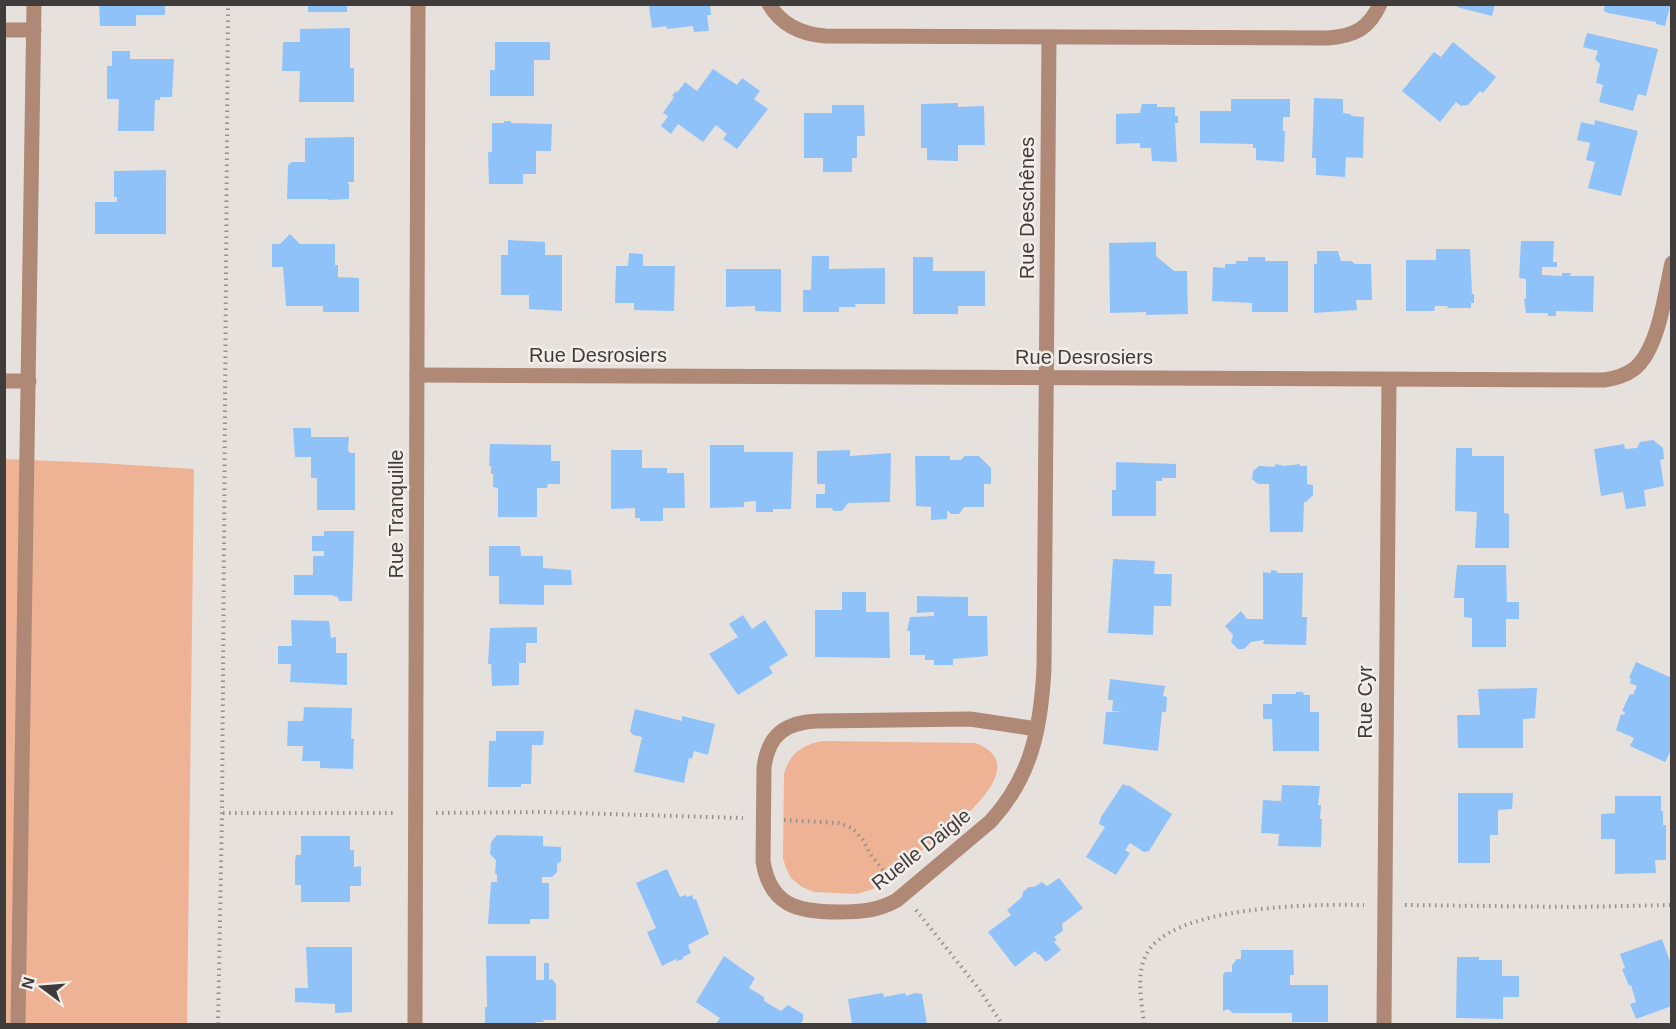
<svg xmlns="http://www.w3.org/2000/svg" width="1676" height="1029" font-family="Arial,sans-serif">
<rect width="100%" height="100%" fill="#e7e1dd"/>
<g fill="#eeb394">
<polygon points="5,459 100,463 194,469 187,1024 5,1024"/>
<path d="M 823,741 L 975,743 C 1039,766 947,832 924,849 C 908,863 891,877 873,889 L 857,894 L 814,892 L 802,887 L 791,878 L 786,868 L 783,858 L 784,774 C 789,754 803,744 823,741 Z"/>
</g>
<g fill="#90c2fa">
<polygon points="99,4 165,4 165,15 136,15 136,26 100,26"/>
<rect x="308" y="4" width="39" height="8"/>
<polygon points="651,4 710,4 711,15 707,15 709,31 694,32 693,26 667,29 666,26 652,28 649,7"/>
<polygon points="1457,4 1495,4 1492,16 1457,7"/>
<polygon points="1605,4 1668,4 1670,6 1665,26 1656,24 1656,22 1608,13 1604,11"/>
<polygon points="350,28 350,68 354,68 354,102 299,102 300,71 282,71 283,42 300,42 300,29"/>
<polygon points="1587,33 1658,49 1646,96 1638,94 1633,111 1599,102 1603,85 1596,83 1600,64 1595,59 1598,51 1583,47"/>
<polygon points="495,42 550,42 550,60 534,60 534,96 490,96 490,70 495,70"/>
<polygon points="1453,42 1496,77 1483,93 1480,91 1468,105 1461,106 1456,102 1440,122 1402,91 1434,52 1441,57"/>
<polygon points="112,51 130,51 130,59 174,59 172,97 160,97 160,100 155,100 154,131 118,131 119,99 107,99 107,66 112,66"/>
<polygon points="713,69 737,85 742,78 760,91 754,99 768,109 737,149 723,139 727,134 716,125 703,142 678,124 671,134 661,126 668,116 663,113 674,97 672,96 676,91 677,93 685,82 697,91"/>
<polygon points="1314,98 1343,99 1343,113 1351,114 1351,116 1364,117 1363,158 1346,157 1345,177 1316,175 1316,158 1312,158"/>
<polygon points="1231,99 1290,99 1290,117 1283,117 1283,131 1285,131 1284,162 1256,160 1256,148 1253,148 1253,144 1200,143 1200,111 1231,111"/>
<polygon points="958,103 958,107 984,106 985,145 958,145 958,161 927,160 927,148 921,148 921,104"/>
<polygon points="1142,104 1157,104 1157,107 1175,107 1175,116 1178,116 1178,123 1175,123 1177,162 1152,161 1151,148 1140,148 1140,143 1116,144 1116,114 1140,113"/>
<polygon points="832,105 864,105 865,136 857,136 857,158 852,158 852,172 823,172 823,158 804,158 804,113 832,113"/>
<polygon points="1595,120 1638,131 1621,196 1588,188 1595,162 1586,160 1590,143 1577,140 1581,122 1594,125"/>
<polygon points="504,121 511,121 511,123 552,124 551,151 536,151 536,174 523,174 523,184 489,184 488,152 492,152 492,123 504,123"/>
<polygon points="354,137 354,182 347,182 349,184 349,199 328,200 328,199 287,199 288,165 292,162 305,162 305,138"/>
<polygon points="166,170 166,234 95,234 95,202 117,202 117,197 114,197 114,171"/>
<polygon points="290,234 300,244 335,244 335,265 338,265 338,277 359,278 359,312 323,312 323,306 286,306 283,267 272,267 272,244 280,244"/>
<polygon points="508,240 545,242 545,255 562,255 562,311 529,309 529,295 501,295 501,255 508,255"/>
<polygon points="1521,241 1554,241 1553,262 1557,262 1557,267 1542,267 1542,275 1562,276 1562,273 1571,273 1570,276 1594,276 1593,312 1556,311 1556,316 1548,316 1548,313 1526,313 1524,299 1526,299 1526,279 1519,278"/>
<polygon points="1156,242 1156,256 1174,271 1187,271 1188,314 1146,315 1146,312 1110,313 1109,243"/>
<polygon points="1436,249 1470,249 1472,294 1474,294 1474,303 1471,303 1471,308 1447,308 1448,306 1435,306 1434,311 1406,311 1406,260 1436,260"/>
<polygon points="1317,251 1338,251 1341,261 1351,261 1355,264 1371,264 1372,300 1356,300 1357,310 1314,313 1314,264 1317,264"/>
<polygon points="629,253 643,254 643,266 675,266 674,311 634,310 634,303 615,303 616,266 628,266"/>
<polygon points="812,256 829,256 829,269 885,268 885,304 855,304 856,307 839,307 839,312 803,312 803,290 811,290"/>
<polygon points="913,257 933,257 933,271 985,271 985,306 958,306 958,314 913,314"/>
<polygon points="1248,257 1265,257 1265,261 1288,261 1288,312 1252,312 1252,303 1212,301 1213,267 1225,268 1225,264 1236,264 1236,261 1248,261"/>
<polygon points="726,269 781,269 781,312 755,311 755,306 726,307"/>
<polygon points="293,428 311,428 311,437 349,437 348,450 350,453 355,453 355,510 317,510 317,478 311,478 311,457 295,457"/>
<polygon points="1653,440 1663,448 1664,459 1660,460 1664,486 1644,490 1646,506 1626,509 1623,492 1601,496 1594,449 1624,444 1625,449 1637,448 1640,442"/>
<polygon points="490,444 551,445 551,461 560,461 560,484 548,484 547,488 537,488 537,517 498,517 498,488 493,487 493,474 491,474 491,466 489,466"/>
<polygon points="710,445 744,445 744,452 793,452 791,509 773,509 773,512 756,512 756,501 744,502 744,507 710,508"/>
<polygon points="1456,448 1472,448 1472,456 1504,456 1504,513 1509,514 1509,548 1475,548 1477,512 1455,511"/>
<polygon points="611,450 642,450 642,468 667,468 667,473 684,473 685,508 663,508 663,521 640,521 640,518 635,518 635,508 611,509"/>
<polygon points="850,450 850,456 891,453 890,502 848,503 842,511 834,511 831,508 816,508 816,494 825,494 825,484 817,484 817,451"/>
<polygon points="915,456 950,456 950,460 961,460 965,456 979,456 991,468 991,484 984,484 984,507 964,507 959,514 951,514 947,510 947,519 931,520 931,507 916,506"/>
<polygon points="1116,462 1176,464 1176,478 1162,478 1162,481 1156,481 1156,516 1112,516 1112,490 1116,490"/>
<polygon points="1276,464 1284,466 1300,464 1300,466 1307,466 1307,484 1313,485 1313,495 1306,502 1304,502 1303,532 1270,532 1269,484 1258,484 1252,479 1253,471 1259,466 1274,467"/>
<polygon points="324,531 354,531 352,601 339,601 338,597 331,595 294,595 294,575 313,575 313,556 324,556 324,551 312,551 312,536 324,536"/>
<polygon points="489,546 520,546 521,556 543,556 543,568 571,570 572,585 544,585 544,605 499,604 499,576 489,576"/>
<polygon points="1113,559 1155,561 1154,574 1172,574 1171,606 1154,606 1153,635 1108,633"/>
<polygon points="1457,565 1506,565 1507,602 1519,602 1519,619 1506,619 1506,647 1472,647 1472,618 1464,617 1464,598 1454,598"/>
<polygon points="1271,570 1277,571 1277,573 1303,573 1302,617 1307,617 1306,645 1263,644 1264,640 1251,642 1244,649 1238,649 1231,642 1233,635 1225,626 1241,611 1247,619 1263,619 1263,572 1271,573"/>
<polygon points="842,592 866,592 866,612 889,612 890,658 815,657 815,610 842,610"/>
<polygon points="917,596 968,597 968,616 987,616 988,656 953,659 953,665 934,665 934,660 925,660 925,655 910,655 910,631 907,631 910,617 934,616 934,612 917,613"/>
<polygon points="743,615 752,629 765,620 788,655 769,667 773,673 738,695 709,654 738,637 729,624"/>
<polygon points="291,620 329,621 331,638 336,637 336,653 347,653 347,685 290,682 291,664 278,664 278,646 292,646"/>
<polygon points="537,627 537,643 526,643 526,663 519,663 519,685 492,686 491,664 488,664 490,628"/>
<polygon points="1636,662 1672,678 1672,749 1665,762 1630,746 1634,738 1616,730 1621,714 1624,715 1625,712 1622,711 1630,694 1633,695 1637,686 1630,683 1631,679 1629,678"/>
<polygon points="1110,679 1165,686 1163,696 1167,697 1166,712 1162,712 1158,751 1103,744 1106,712 1124,712 1112,711 1113,700 1108,700"/>
<polygon points="1537,688 1535,718 1523,719 1523,748 1458,748 1457,715 1480,715 1478,689"/>
<polygon points="1296,692 1303,692 1304,695 1310,695 1310,712 1319,712 1319,751 1273,751 1272,719 1263,719 1263,704 1272,704 1272,694 1296,694"/>
<polygon points="304,707 352,708 351,739 354,739 353,769 320,768 320,761 302,761 303,746 287,746 288,721 303,721"/>
<polygon points="635,709 682,721 682,716 715,724 708,755 694,751 692,759 689,758 684,783 634,772 642,737 633,735 630,731"/>
<polygon points="496,731 544,731 543,745 532,745 531,784 521,784 521,787 488,787 489,741 496,741"/>
<polygon points="1123,784 1127,786 1128,785 1172,814 1149,851 1144,852 1130,843 1125,850 1130,853 1116,875 1086,857 1105,827 1099,824 1101,817"/>
<polygon points="1282,785 1320,786 1318,805 1321,805 1320,819 1322,819 1321,847 1278,846 1279,834 1261,833 1263,800 1281,801"/>
<polygon points="1458,793 1513,793 1512,809 1498,810 1498,835 1490,835 1490,863 1458,863"/>
<polygon points="1615,796 1661,796 1661,811 1663,811 1663,825 1666,825 1666,860 1655,860 1656,873 1615,874 1615,839 1601,839 1601,814 1615,813"/>
<polygon points="497,835 543,836 543,846 561,847 561,861 557,864 557,872 552,877 542,877 542,883 549,883 549,919 530,919 530,924 488,924 491,882 497,882 497,874 495,874 496,860 490,854 491,842"/>
<polygon points="301,836 350,836 350,850 354,850 354,867 361,866 361,886 350,886 350,902 301,902 301,885 295,885 295,861 296,855 301,855"/>
<polygon points="667,869 680,897 686,895 687,897 692,895 694,900 696,899 709,934 688,945 691,953 683,957 683,959 677,961 676,959 662,966 647,932 656,928 636,883"/>
<polygon points="1059,878 1083,908 1062,924 1063,931 1054,937 1057,940 1054,942 1061,950 1046,962 1039,954 1038,955 1035,951 1015,967 988,932 1011,915 1007,910 1022,897 1023,892 1029,887 1034,887 1042,882 1047,886"/>
<polygon points="1662,939 1672,967 1672,1006 1636,1019 1630,1004 1636,1002 1631,985 1629,986 1622,969 1625,968 1620,954"/>
<polygon points="306,947 352,947 352,1012 335,1013 335,1004 295,1002 295,988 308,988"/>
<polygon points="1241,950 1293,950 1294,975 1290,975 1290,985 1328,985 1328,1022 1292,1022 1292,1013 1233,1013 1228,1009 1223,1011 1223,975 1225,972 1232,972 1232,965 1237,959 1241,959"/>
<polygon points="486,956 536,956 536,980 544,980 544,963 549,963 549,980 552,979 556,984 556,1020 543,1020 544,1022 536,1022 536,1024 485,1024 485,1007 487,1007"/>
<polygon points="724,956 755,978 749,988 764,997 764,1001 781,1011 788,1005 803,1014 803,1020 800,1024 716,1024 720,1018 696,1002"/>
<polygon points="1457,957 1479,957 1479,960 1502,960 1502,976 1519,976 1519,997 1503,997 1503,1019 1456,1018"/>
<polygon points="883,993 884,997 905,993 906,996 915,993 922,994 927,1024 852,1024 848,999"/>
</g>
<g fill="none" stroke-linecap="round" stroke-linejoin="round">
<g stroke="#95908e" stroke-width="4" stroke-dasharray="1.5 4.5" stroke-linecap="butt">
<polyline points="223,813 395,813"/>
<polyline points="436,813 542,812 743,818"/>
<polyline points="784,820 838,823 852,828 863,840 869,852 890,879"/>
<polyline points="1405,905 1574,907 1672,905"/>
<polyline points="916,910 979,989 1002,1024"/>
<polyline points="218,1024 222,813 228,4"/>
<path d="M 1144,1024 C 1142,1003 1136,977 1145,957 C 1167,905 1315,904 1364,905"/>
</g>
<g stroke="#af8976" stroke-width="15">
<path d="M 769,4 C 781,25 802,34 825,36 L 1328,38 C 1354,36 1369,29 1380,4"/>
<polyline points="4,30 34,30"/>
<path d="M 417,375 L 1604,380 C 1615,378 1625,376 1634,369 C 1659,349 1665,293 1672,263"/>
<polyline points="4,381 29,381"/>
<path d="M 1037,729 L 970,719 L 819,721 C 786,722 768,734 764,768 L 763,861 C 770,906 798,912 838,912 C 860,912 878,911 897,900 L 991,821 C 1032,776 1041,727 1044,668 L 1049,37"/>
<polyline points="18,1024 34,4"/>
<polyline points="415,1024 418,4"/>
<polyline points="1384,1024 1389,380"/>
</g>
</g>
<g text-anchor="middle" dominant-baseline="central" stroke-width="5" stroke-linejoin="round" paint-order="stroke">
<g font-size="20" fill="#3f3c3b" stroke="#f4eeeb">
<text transform="translate(1027 208) rotate(-90)">Rue Deschênes</text>
<text x="598" y="355">Rue Desrosiers</text>
<text x="1084" y="357">Rue Desrosiers</text>
<text transform="translate(396 514) rotate(-90)">Rue Tranquille</text>
<text transform="translate(1365 702) rotate(-90)">Rue Cyr</text>
<text transform="translate(921 849) rotate(-38)">Ruelle Daigle</text>
</g>
</g>
<rect width="1676" height="1029" fill="none" stroke="#3f3c3b" stroke-width="12"/>
<g transform="translate(42 987) rotate(286)" stroke="#f4eeeb" stroke-width="4.5" paint-order="stroke">
<path d="M0-4.5L10 22L0 15L-10 22Z" fill="#3f3c3b"/>
<text y="-9" font-size="16" font-weight="bold" text-anchor="middle" fill="#3f3c3b">N</text>
</g>
</svg>
